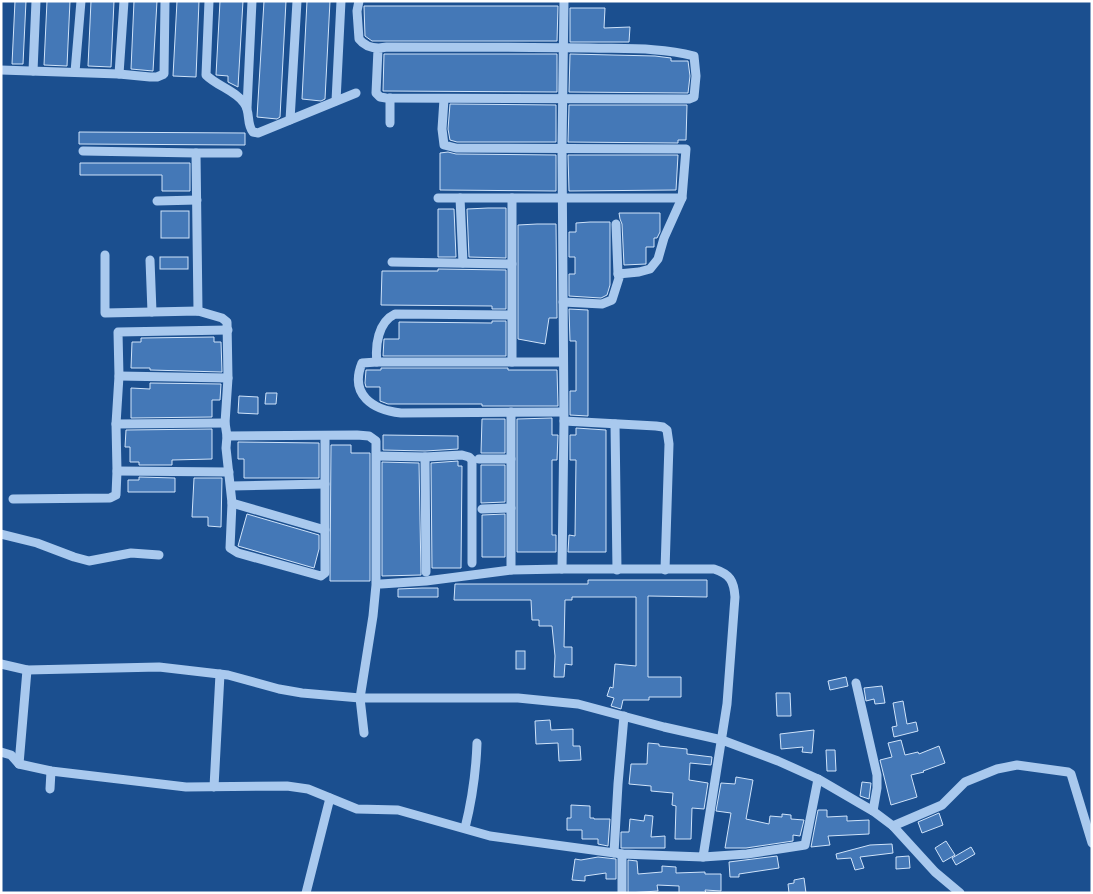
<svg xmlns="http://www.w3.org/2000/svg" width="1093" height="894" font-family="Jost,sans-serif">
<rect width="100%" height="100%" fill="#1b4f8f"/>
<g fill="#4478b7" stroke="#cfe3fa">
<polygon points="15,1 26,1 23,64 12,64"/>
<polygon points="47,1 70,1 67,66 44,65"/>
<polygon points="91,1 114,1 111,67 88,66"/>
<polygon points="134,1 157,1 153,71 131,69"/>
<polygon points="177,1 199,1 196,77 173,76"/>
<polygon points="220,1 243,1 238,87 228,82 228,76 216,75"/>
<polygon points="264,1 286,1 280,117 277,119 257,117"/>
<polygon points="307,1 330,1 325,99 321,101 302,99"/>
<polygon points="364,6 558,6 557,41 372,41 365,36"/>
<polygon points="570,8 605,8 604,28 630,27 629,42 570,42"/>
<polygon points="384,54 557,54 557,92 383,91"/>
<polygon points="570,54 655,56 671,58 671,61 688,61 690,76 688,93 569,92"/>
<polygon points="450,104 556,105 556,142 457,142 450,140 448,129"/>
<polygon points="569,105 687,105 686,140 678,140 678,143 568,142"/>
<polygon points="79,132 245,133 245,145 79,144"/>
<polygon points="448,152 456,154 556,155 556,191 440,190 440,153"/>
<polygon points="568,155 678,155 676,190 569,191"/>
<polygon points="80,163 190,163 190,191 162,191 162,175 80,175"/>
<polygon points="488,208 506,208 506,258 469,257 467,209"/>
<polygon points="438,209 454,209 456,257 438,257"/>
<rect x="161" y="211" width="28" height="27"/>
<polygon points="619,213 660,213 660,232 657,238 654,238 654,247 646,247 646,264 624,265 622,224 620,219"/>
<polygon points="590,222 610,222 610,285 607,295 601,298 569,296 569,274 575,274 575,257 569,257 569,232 576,232 576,223"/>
<polygon points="537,224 556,224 557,318 549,318 545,344 518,339 518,225"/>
<rect x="160" y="257" width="28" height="12"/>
<polygon points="438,269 506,270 506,309 492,309 492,306 381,305 382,271 438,271"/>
<polygon points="569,309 588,310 588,416 570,415 570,391 576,391 576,341 570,341"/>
<polygon points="492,321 506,321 506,356 383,356 384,339 399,339 399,322 492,323"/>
<polygon points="214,337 214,342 221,342 222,372 150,370 150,368 131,368 132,342 141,342 141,338"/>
<polygon points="381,368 508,368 508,370 557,370 558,406 482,406 482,404 388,404 380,401 380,387 366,387 365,383 366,370 381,370"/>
<polygon points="150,383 221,384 220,400 212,400 212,417 131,418 131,388 150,389"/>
<polygon points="266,393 277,393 276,404 265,404"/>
<polygon points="239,396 258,397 258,414 238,413"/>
<polygon points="552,418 552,435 558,435 557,460 552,460 552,535 556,535 556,552 517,552 517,419"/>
<polygon points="482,419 505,419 505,453 481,453"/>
<polygon points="576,428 606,430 606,552 568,552 569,535 575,536 576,460 570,460 570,435 576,435"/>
<polygon points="212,429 212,459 172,460 172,465 139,465 139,462 130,462 130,447 125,447 126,430"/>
<polygon points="383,435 458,436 458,449 425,451 383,450"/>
<polygon points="238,442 319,443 319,478 244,478 244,459 238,459"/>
<polygon points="331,445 351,445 351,453 370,453 370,581 330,581"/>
<polygon points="458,461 458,466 462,466 461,568 432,568 431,463"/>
<polygon points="382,462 419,463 421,575 382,576"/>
<polygon points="481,465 505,465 505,502 481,503"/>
<polygon points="139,477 175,478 175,492 128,492 128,480 139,480"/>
<polygon points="194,478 222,478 221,527 208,526 208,517 192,517"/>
<polygon points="247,514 319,535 319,549 314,568 238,546"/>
<polygon points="505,514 505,557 482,557 482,515"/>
<polygon points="588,580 707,580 707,597 648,596 648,677 681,677 681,697 649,697 649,700 623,700 621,709 611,706 614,698 607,696 610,687 613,688 615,664 636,666 636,597 572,597 572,600 565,600 564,647 572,647 572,665 565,664 564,677 554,677 555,656 552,626 539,626 539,620 532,620 531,600 454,600 455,584 588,584"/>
<polygon points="422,588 438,588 438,597 398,597 398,589"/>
<rect x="516" y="651" width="9" height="18"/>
<polygon points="846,677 848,686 830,690 828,681"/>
<polygon points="882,686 885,703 875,704 874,699 866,701 864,688"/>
<polygon points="776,693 790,693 791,716 777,716"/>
<polygon points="903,701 907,724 916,722 918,731 894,737 892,727 897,726 893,703"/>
<polygon points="550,720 551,730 573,729 573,746 580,746 581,760 559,761 558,743 536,744 535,721"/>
<polygon points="814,730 812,753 802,752 803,747 781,749 780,734"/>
<polygon points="901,740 905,755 918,752 919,754 939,746 945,763 923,771 924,772 911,775 917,797 891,805 880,760 892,757 888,743"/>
<polygon points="648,743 659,744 659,746 687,749 687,754 712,757 711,765 690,763 689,780 708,783 704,809 692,808 691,839 675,839 676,806 672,805 673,793 651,791 651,786 629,784 631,764 647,764"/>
<polygon points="826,750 835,750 836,771 827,771"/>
<polygon points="736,777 753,780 746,819 769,824 770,816 782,817 782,814 791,815 791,819 804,820 800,836 793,835 793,841 746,848 725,848 731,813 716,811 721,783 735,784"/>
<polygon points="862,782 871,783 869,799 860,796"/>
<polygon points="571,805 590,806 590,818 594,818 594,819 610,819 608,846 598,844 598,839 582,839 582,830 567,830 567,818 571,818"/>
<polygon points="818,810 827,810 827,817 847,816 847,821 869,820 869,834 828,836 830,845 811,847"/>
<polygon points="939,813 943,825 922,833 918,822"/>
<polygon points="645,815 653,816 651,837 665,836 665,848 621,848 621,832 629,832 630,819 644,821"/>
<polygon points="946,841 955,855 943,862 935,848"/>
<polygon points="892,844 893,853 860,857 864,868 855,870 851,858 837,859 836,854 870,845"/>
<polygon points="971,847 975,854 956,865 952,858"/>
<polygon points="777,856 779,868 739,874 739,877 730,877 729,862"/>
<polygon points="909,856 910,868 896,869 896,857"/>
<polygon points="598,857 616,859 616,879 606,879 606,873 585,876 585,881 572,880 575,859 581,860"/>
<polygon points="628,860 637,861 638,874 662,872 662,866 676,867 676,873 705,872 705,874 721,874 721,891 705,890 706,893 679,893 679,886 657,885 658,891 628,893"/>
<polygon points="804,878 806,893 789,893 788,884 794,883 794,880"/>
</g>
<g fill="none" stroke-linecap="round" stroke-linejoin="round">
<g stroke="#a9c9ee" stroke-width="9">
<path d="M 209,1 L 206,75 C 217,86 236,91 244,103 C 251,112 246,124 253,132 L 258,133 L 356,93"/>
<path d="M 359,1 L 357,11 L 359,39 C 366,48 377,49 387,47 C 455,47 522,47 589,48 C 624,49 660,47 694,56 L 696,76 L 694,97 L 689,99 L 386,98 L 380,97 L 376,93 L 378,49"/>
<polyline points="1,70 119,74 150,77 157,77 164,74 165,1"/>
<polyline points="33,71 36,1"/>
<polyline points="75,72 81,1"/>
<polyline points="119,74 124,1"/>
<polyline points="336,101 341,1"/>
<polyline points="247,108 252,1"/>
<polyline points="290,120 297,1"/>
<polyline points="390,123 390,98"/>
<polyline points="83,151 196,153"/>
<polyline points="438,198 682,198 686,149 456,148 444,145 442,129 444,99"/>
<polyline points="460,198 463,263"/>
<polyline points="157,201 197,200"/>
<polyline points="616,224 618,274"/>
<polyline points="105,255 105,313 198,311 222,318 227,322 228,378 225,423 227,436 357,435 369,436 376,441 376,585 373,616 360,698 364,733"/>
<polyline points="150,260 152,312"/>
<polyline points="392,262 512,264"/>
<polyline points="563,302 602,304 612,300 619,278 618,274 639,272 650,269 658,259 664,238 682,198"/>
<polyline points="198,311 196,153 238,153"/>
<path d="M 511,315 L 395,314 C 378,322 375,346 377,362 L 562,362"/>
<path d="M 377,362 L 362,363 C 349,395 373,410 401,413 L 563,412"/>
<polyline points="512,362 512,198"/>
<polyline points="119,376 228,378"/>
<polyline points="564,421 656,426 663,427 667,430 669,444 665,570"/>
<polyline points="116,424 225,423"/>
<polyline points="615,424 617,570"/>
<polyline points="227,436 226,448 232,503 230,548 238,553 321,576 325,573 325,436"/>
<polyline points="377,456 425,457 462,455 469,457 472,460 472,563"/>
<polyline points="425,457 426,572"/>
<polyline points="479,459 511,459"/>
<polyline points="117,471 229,472"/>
<polyline points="231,486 325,484"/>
<polyline points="13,499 110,498 116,495 117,471 116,424 119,376 118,332 228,330"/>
<polyline points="232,503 325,530"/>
<polyline points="482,509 511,508"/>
<polyline points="1,534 37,543 74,557 89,561 131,553 159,555"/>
<polyline points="511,570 511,412"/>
<polyline points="381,584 426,581 511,570 562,569"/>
<polyline points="1,664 27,670 159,667 228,675 279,689 302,693 360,698 518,698 578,704 664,727 722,740 778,761 818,779 873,811 893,826 935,872 960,893"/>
<polyline points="856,683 877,775 877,788 873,811"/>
<path d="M 1,752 L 11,755 L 19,764 L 51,771 L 186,787 L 287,786 L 308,789 L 357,809 L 398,810 L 490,836 L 622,854 L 703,857 L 727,704 L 735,597 C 734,581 730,574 714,569 L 562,569 L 564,421 L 562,148 L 564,1"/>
<polyline points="19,764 27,670"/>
<polyline points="214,787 220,674"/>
<polyline points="50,789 51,771"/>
<polyline points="893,826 942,805 965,782 997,769 1017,765 1068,772 1071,774 1092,843"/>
<path d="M 465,828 C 472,800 476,772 477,743"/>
<polyline points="614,853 618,784 624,716"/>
<polyline points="622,854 622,893"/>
<polyline points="703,857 747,854 805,845 818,779"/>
<polyline points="306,893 330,798"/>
</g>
</g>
<rect width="1093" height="894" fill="none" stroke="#ffffff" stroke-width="5"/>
</svg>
